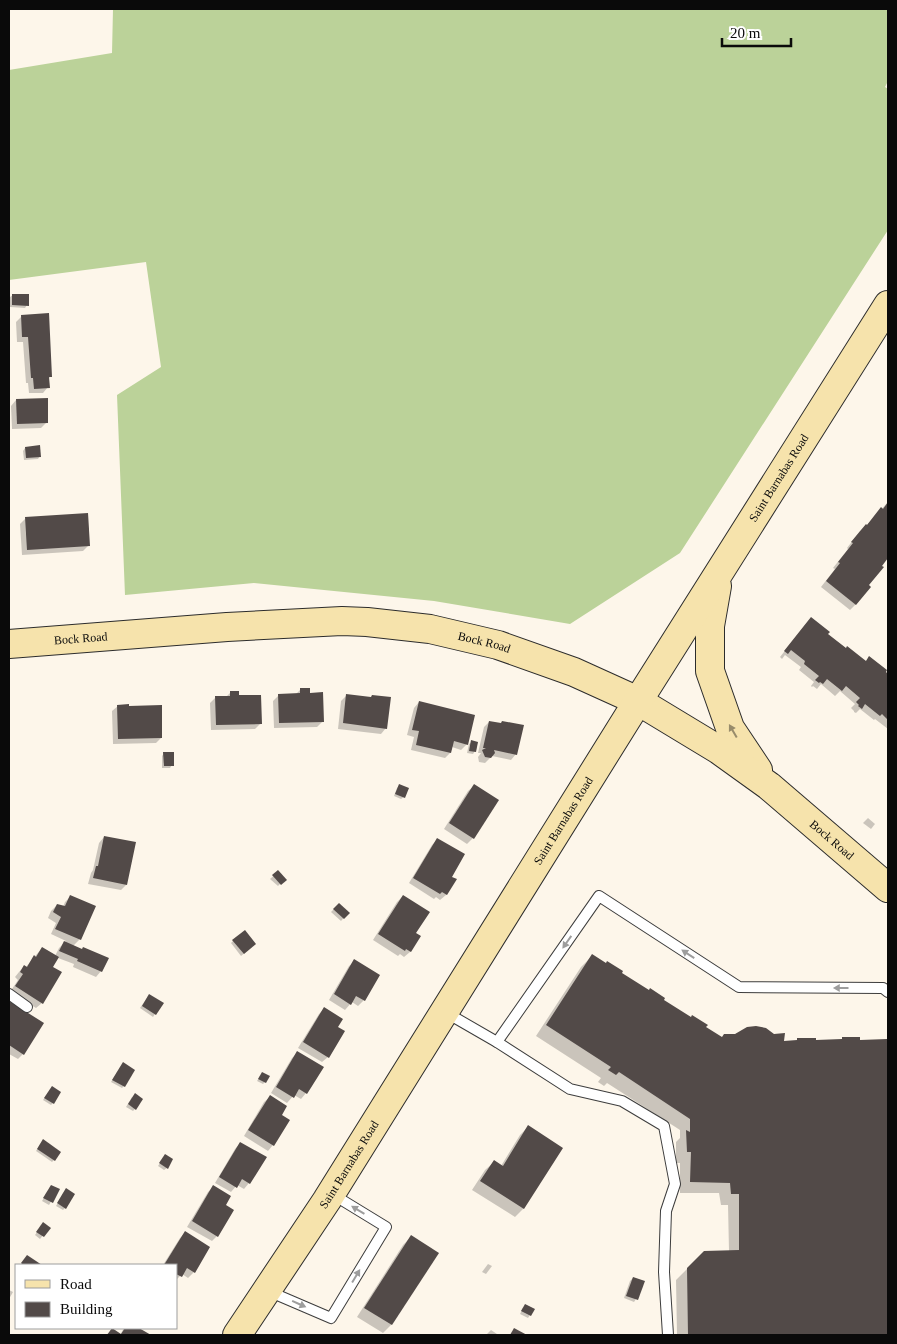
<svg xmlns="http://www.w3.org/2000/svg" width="897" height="1344" font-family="'Times New Roman',serif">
<rect width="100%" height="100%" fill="#fdf6ea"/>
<polygon fill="#bbd299" points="113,9 888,9 888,81 885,87 888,89 888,230 680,553 570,624 434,601 254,583 125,595 117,395 161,367 146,262 9,280 9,70 112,53"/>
<g fill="#0003">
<polygon points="13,295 27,305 25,308 10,307 10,297"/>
<polygon points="22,316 51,376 48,379 48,387 43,393 29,393 28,383 26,383 23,342 17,342 16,322"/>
<polygon points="16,400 47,422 41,428 12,429 11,406"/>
<polygon points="25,448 40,456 38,459 24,460 23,451"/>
<polygon points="888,502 888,556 880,566 856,604 850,610 821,587 835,569 833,568 848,549 847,548 860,531 866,526"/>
<polygon points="25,519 89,545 83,551 22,555 20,524"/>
<polygon points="806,624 826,634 865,662 869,658 888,675 888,729 875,719 874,720 860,709 856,713 854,712 854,711 851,708 855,704 840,691 835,696 821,684 817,689 813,686 812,687 811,686 814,682 799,670 801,667 785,655 782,659 780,657"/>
<polygon points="301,689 323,721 317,727 274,728 273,701 279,695 296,694"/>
<polygon points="230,693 238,697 261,723 255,729 211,730 210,703 216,697 226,697"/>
<polygon points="347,695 386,728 381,734 338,729 341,701"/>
<polygon points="419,702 467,744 461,750 452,747 450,753 445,758 411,750 414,737 407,735 414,708"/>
<polygon points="118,706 161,738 156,743 113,744 112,711"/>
<polygon points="489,722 516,754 511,760 492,756 485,763 479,762 478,757 481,753 478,753 484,727"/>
<polygon points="472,742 475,751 473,754 467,753 469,744"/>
<polygon points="164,753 172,765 170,768 162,768 162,756"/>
<polygon points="400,785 404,797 401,799 394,796 397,788"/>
<polygon points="474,786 473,838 467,844 444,829 468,791"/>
<polygon points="868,818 875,824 871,829 863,823"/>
<polygon points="104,837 126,885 121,890 88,884 91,873 93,870 99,843"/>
<polygon points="438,839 450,877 455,880 446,895 440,900 436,897 434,899 409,883 432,845"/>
<polygon points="278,872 285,879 278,886 270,879"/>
<polygon points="403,896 415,933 420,936 410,952 404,957 400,954 398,956 373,940 397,902"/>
<polygon points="70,897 80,939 73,946 82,950 101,971 96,977 73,967 74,964 58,958 51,967 42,1003 36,1008 10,992 18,980 15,977 19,972 24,966 26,967 42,948 55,956 59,948 66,941 51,934 56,923 48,918 51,911 57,905 63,907 65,902"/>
<polygon points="339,904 348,913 341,921 331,912"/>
<polygon points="233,941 252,947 241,956 231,943"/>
<polygon points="592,956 722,1038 783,1042 885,1041 888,1038 888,1335 677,1335 676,1280 704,1252 729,1251 728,1205 721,1205 719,1193 680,1193 680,1163 676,1163 676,1142 680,1138 680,1130 607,1083 604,1086 598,1082 601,1078 536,1036 581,967"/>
<polygon points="355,961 364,1000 358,1006 352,1002 345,1010 329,1000 349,966"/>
<polygon points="149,995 155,1014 153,1017 140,1008"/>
<polygon points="9,1003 42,1023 23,1054 18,1059 9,1054"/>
<polygon points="324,1009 336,1027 328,1057 322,1062 298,1048 319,1014"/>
<polygon points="297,1053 306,1093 301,1099 294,1095 287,1103 271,1093 292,1058"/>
<polygon points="121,1066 124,1086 122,1088 111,1082"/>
<polygon points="260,1076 265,1082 263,1084 257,1081"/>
<polygon points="52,1087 53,1103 51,1105 43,1100"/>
<polygon points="132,1097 135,1109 133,1111 126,1107"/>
<polygon points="270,1097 281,1115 273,1145 268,1151 244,1136 264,1102"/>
<polygon points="528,1127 561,1148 523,1209 515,1217 472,1190 485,1170 494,1162 501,1166 520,1135"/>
<polygon points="41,1143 54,1160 52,1162 36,1151"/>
<polygon points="240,1143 249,1183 244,1189 237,1185 231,1192 215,1183 235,1149"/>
<polygon points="165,1156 167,1168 164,1170 158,1166"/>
<polygon points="51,1186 58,1190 49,1205 42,1201"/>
<polygon points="213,1187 224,1205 217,1236 212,1241 187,1227 208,1192"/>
<polygon points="64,1192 65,1208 63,1210 56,1206"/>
<polygon points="41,1226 49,1228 40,1239 35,1235"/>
<polygon points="185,1233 194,1272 188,1278 182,1274 176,1280 176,1265 163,1265 180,1238"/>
<polygon points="411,1237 437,1253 391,1325 383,1333 357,1317 403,1245"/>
<polygon points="488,1264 492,1266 486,1274 482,1272"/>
<polygon points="633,1278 636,1299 634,1302 624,1298 630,1281"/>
<polygon points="9,1290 13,1292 9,1299"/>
<polygon points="523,1308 530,1315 528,1318 520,1314"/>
<polygon points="124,1328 137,1328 149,1335 106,1335 112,1330 120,1335"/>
<polygon points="491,1330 497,1334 496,1335 486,1335"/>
</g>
<g fill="#524a48">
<polygon points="12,294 29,294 29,306 12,305"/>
<polygon points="49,313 52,377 49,377 50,388 34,389 33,378 31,378 28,337 22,337 21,315"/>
<polygon points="48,398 48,423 17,424 16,399"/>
<polygon points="40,445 41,457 26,458 25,447"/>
<polygon points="888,502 888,558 882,566 884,567 869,585 871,587 856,605 826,581 840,563 838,562 853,543 851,542 866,524 867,525 881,507 883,509"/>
<polygon points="88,513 90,546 27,550 25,517"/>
<polygon points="811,617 830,632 828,634 846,648 847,646 866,661 869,656 887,670 886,672 888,674 888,720 882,714 880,716 865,704 862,709 858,706 859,705 856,702 860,698 846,686 842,691 827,679 823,684 820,682 819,683 815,680 819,676 804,664 805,661 791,650 788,654 784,651"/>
<polygon points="300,688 310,688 310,693 323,692 324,722 279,723 278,694 300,693"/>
<polygon points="230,691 239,691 239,695 261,695 262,724 216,725 215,696 230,696"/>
<polygon points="346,694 371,697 372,695 391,697 387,729 343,723"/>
<polygon points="419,701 475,715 468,745 454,741 451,753 416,745 419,731 412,730"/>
<polygon points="129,704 129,706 162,705 162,738 118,739 117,705"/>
<polygon points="489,721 501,723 502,721 524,725 517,755 494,750 495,753 491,758 485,757 482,750 486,748 483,748"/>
<polygon points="471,740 478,742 476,752 469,751"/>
<polygon points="163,752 174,752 174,766 164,766"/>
<polygon points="399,784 409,788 405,798 395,794"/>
<polygon points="474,784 499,800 474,839 449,823"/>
<polygon points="104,836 136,842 127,885 93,878 96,866 98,866"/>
<polygon points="437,838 465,854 452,877 457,879 447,895 442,892 440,894 413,878"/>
<polygon points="278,870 287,880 281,885 272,875"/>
<polygon points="70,895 96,906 81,940 55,929 61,917 53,912 57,904 65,906"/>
<polygon points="403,895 430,912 416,933 421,936 411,952 406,949 405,951 378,934"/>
<polygon points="339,903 350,913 344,919 333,909"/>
<polygon points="245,930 256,944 244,954 232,940"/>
<polygon points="64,941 82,949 83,947 109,958 102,972 77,961 78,959 59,951"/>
<polygon points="42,947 59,957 53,967 62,972 43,1004 15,986 23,974 20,972 24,965 27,967 34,955 36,957"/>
<polygon points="592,954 606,963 607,961 623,971 622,973 649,990 650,988 665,998 664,1000 691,1017 692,1015 708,1025 706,1027 722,1037 724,1034 735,1034 747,1027 756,1026 766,1028 774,1034 785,1033 784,1041 797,1040 797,1038 816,1038 816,1040 842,1039 842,1037 860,1037 860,1040 887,1039 888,1036 888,1335 688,1335 687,1268 704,1251 739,1250 739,1194 731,1194 730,1183 690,1182 691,1152 687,1152 686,1130 690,1132 690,1119 619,1072 616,1075 608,1070 611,1067 546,1025"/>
<polygon points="354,959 380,975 365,1001 356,996 351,1005 334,994"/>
<polygon points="149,994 164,1003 156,1015 142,1006"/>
<polygon points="9,1001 44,1023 24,1055 9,1045"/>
<polygon points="324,1007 343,1019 338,1027 345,1031 329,1058 303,1042"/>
<polygon points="297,1051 324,1067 307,1094 299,1089 294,1098 276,1087"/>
<polygon points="123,1062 135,1070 125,1087 112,1080"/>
<polygon points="262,1072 270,1076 266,1083 258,1079"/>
<polygon points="52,1086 61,1092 54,1104 44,1098"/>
<polygon points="135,1093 143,1099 136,1110 128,1104"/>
<polygon points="270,1095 287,1106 282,1115 290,1120 274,1146 248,1130"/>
<polygon points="528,1125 563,1148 524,1209 480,1181 494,1160 503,1166"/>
<polygon points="43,1139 61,1152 55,1161 37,1149"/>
<polygon points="240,1142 267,1157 250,1184 242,1179 237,1188 219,1177"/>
<polygon points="165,1154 173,1159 168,1169 159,1163"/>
<polygon points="51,1185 60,1189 53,1203 43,1198"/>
<polygon points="213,1185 231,1196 226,1205 234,1210 218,1237 192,1221"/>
<polygon points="66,1188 75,1194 66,1209 57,1203"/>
<polygon points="43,1222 51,1228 44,1237 36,1232"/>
<polygon points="185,1231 210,1247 195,1273 187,1268 182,1277 176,1274 176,1265 164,1265"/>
<polygon points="411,1235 439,1253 392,1325 364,1308"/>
<polygon points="27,1255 42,1265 23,1265 21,1263"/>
<polygon points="633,1277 645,1281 638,1300 626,1296"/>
<polygon points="525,1304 535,1309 531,1316 521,1311"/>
<polygon points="112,1328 121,1334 125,1328 139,1328 151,1335 107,1335"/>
<polygon points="514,1328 527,1335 510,1335"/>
</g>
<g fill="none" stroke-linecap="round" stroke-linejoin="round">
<g stroke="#3d3d3d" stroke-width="12">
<g id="lane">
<polyline points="9,994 27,1007"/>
<polyline points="445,1012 497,1042 570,1089 622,1101 664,1126 675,1184 666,1211 664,1272 668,1335"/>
<polyline points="497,1042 599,896 739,987 883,988 888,992"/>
<polyline points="268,1291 331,1318 386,1227 332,1194"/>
</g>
</g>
<g stroke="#2c2c2c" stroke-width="30">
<g id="secondary">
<polyline points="717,586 710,626 710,671 730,728 758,770"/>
<path id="s1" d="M 9,644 L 227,627 L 342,621 L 367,622 L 430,629 L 498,645 L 574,672 L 638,701 L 719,750 L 769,786 L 888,888"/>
<path id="s2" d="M 237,1335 L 327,1200 L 638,701 L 888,305"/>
</g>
</g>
<use href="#lane" stroke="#fff" stroke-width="10"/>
<use href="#secondary" stroke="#f6e3ac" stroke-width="28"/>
</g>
<defs><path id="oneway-solid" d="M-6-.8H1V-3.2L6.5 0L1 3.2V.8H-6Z" transform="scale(1.25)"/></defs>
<use fill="#988c6b" href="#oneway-solid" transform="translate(733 731) rotate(-120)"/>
<g fill="#9d9d9d">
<use href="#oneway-solid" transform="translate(567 942) rotate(125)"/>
<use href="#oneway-solid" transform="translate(688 954) rotate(-147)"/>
<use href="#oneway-solid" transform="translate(841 988) rotate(-180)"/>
<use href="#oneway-solid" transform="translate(358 1210) rotate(-149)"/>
<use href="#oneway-solid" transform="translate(356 1276) rotate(-59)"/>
<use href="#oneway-solid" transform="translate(299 1304) rotate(24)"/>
</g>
<g text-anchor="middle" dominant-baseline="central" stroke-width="5" stroke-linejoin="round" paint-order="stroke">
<g font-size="12" fill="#0a0a0a" stroke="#fff">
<text stroke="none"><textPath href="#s2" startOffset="1014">Saint Barnabas Road</textPath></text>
<text stroke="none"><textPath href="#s1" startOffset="72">Bock Road</textPath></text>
<text stroke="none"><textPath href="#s1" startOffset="478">Bock Road</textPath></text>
<text stroke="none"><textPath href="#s2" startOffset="609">Saint Barnabas Road</textPath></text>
<text stroke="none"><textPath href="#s1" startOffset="882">Bock Road</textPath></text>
<text stroke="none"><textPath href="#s2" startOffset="204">Saint Barnabas Road</textPath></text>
</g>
</g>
<rect width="897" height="1344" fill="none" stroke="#0a0a0a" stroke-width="20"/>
<rect x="15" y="1264" width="162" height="65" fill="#ffffff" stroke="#9d9d9d"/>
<rect x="25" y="1280" width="25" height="8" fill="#f6e3ac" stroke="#9d9d9d"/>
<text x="60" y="1289" font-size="15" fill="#0a0a0a">Road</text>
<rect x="25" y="1302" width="25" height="15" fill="#524a48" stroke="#9d9d9d"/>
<text x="60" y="1314" font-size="15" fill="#0a0a0a">Building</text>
<path d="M722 38v8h69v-8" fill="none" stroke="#0a0a0a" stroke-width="2.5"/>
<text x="730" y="38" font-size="15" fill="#0a0a0a" stroke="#ffffff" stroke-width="4" paint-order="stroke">20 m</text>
</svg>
